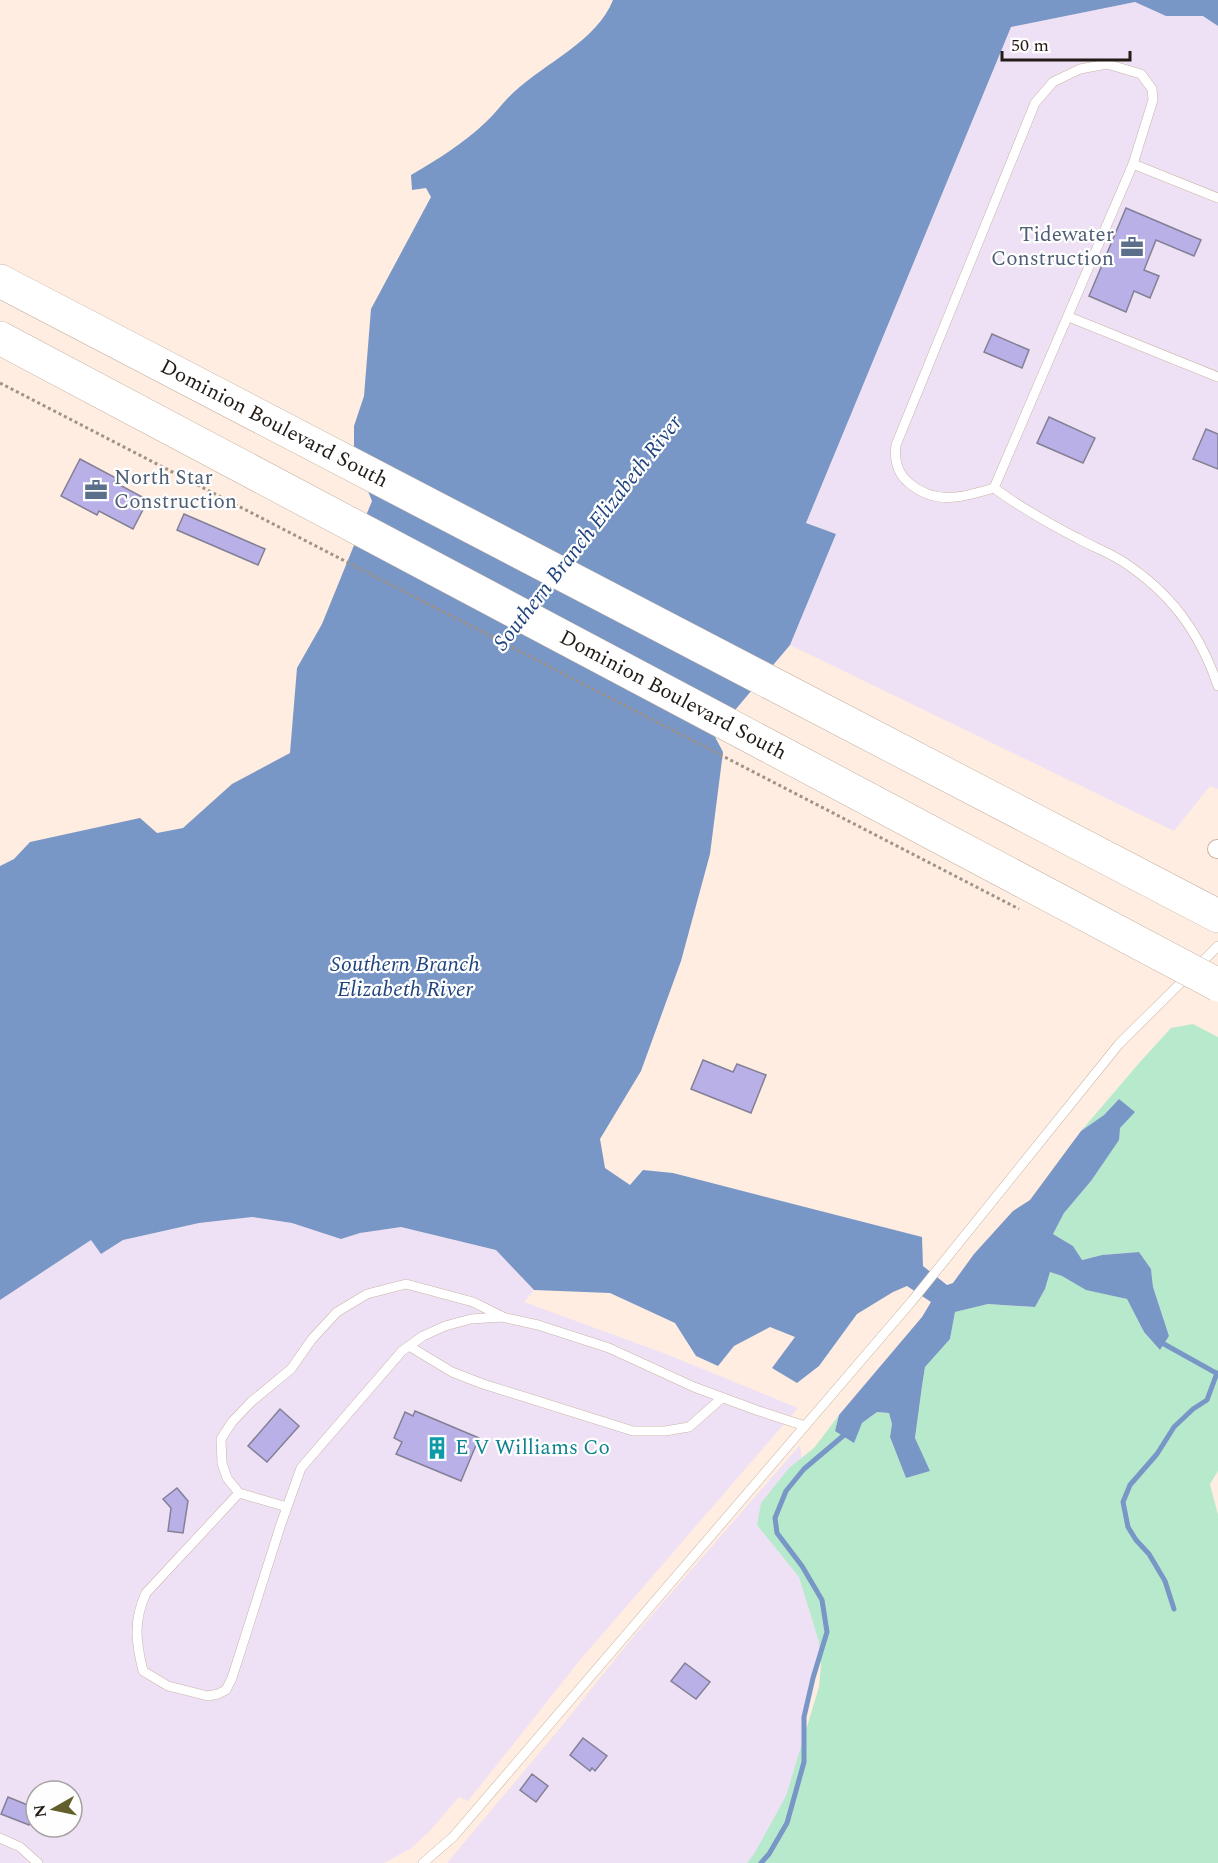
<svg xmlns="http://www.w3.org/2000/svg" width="1218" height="1863" font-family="Spectral,serif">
<rect width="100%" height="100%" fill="#feede0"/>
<g fill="#efe1f5" fill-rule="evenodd">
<polygon points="1135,2 1166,16 1203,16 1218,26 1218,789 1210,786 1174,831 790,645 836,534 806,523 1011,27"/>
<path d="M 252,1217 L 292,1223 L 341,1239 L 360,1233 L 401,1227 L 496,1250 L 534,1290 L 524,1302 L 666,1354 L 798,1408 L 580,1660 L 468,1801 L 459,1797 L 429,1832 L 410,1849 L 384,1863 L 0,1863 L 0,1300 L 92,1239 L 101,1254 L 123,1240 L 199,1223 ZM 36,1791 L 72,1791 L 72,1827 L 36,1827 Z"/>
<polygon points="800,1445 827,1632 813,1678 804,1717 804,1762 761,1863 447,1863 561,1727 632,1638"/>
</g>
<polygon fill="#b7eacd" points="1193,1024 1218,1037 1218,1471 1210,1484 1218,1515 1218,1863 747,1863 754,1854 786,1796 819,1687 821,1664 819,1642 799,1577 757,1525 761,1503 789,1468 814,1448 839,1415 835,1431 862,1423 877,1412 889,1413 892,1424 890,1437 906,1478 929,1471 915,1438 922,1386 925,1367 950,1339 955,1312 988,1304 1035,1307 1045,1289 1050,1272 1062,1276 1087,1290 1127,1299 1144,1332 1160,1350 1169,1336 1153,1287 1151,1269 1139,1252 1102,1255 1081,1260 1073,1246 1053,1234 1064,1213 1091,1181 1118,1100 1104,1115 1081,1131 1140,1062 1171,1028"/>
<path fill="#7896c6" d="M 613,0 L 1218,0 L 1218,26 L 1203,16 L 1166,16 L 1135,2 L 1011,27 L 806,523 L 836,534 L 790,645 L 714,735 L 723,752 L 710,854 L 681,961 L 641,1071 L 600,1139 L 605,1168 L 630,1185 L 643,1170 L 673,1173 L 922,1237 L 923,1266 L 947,1285 L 953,1283 L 974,1254 L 1013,1211 L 1030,1200 L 1081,1131 L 1104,1115 L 1119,1099 L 1135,1112 L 1120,1128 L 1119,1140 L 1091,1181 L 1064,1213 L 1053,1234 L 1073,1246 L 1082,1260 L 1102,1255 L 1139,1252 L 1151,1269 L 1153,1287 L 1169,1336 L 1160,1350 L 1144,1332 L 1127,1299 L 1086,1290 L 1062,1276 L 1050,1272 L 1045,1289 L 1035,1307 L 988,1304 L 955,1312 L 950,1339 L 925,1367 L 922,1386 L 915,1438 L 930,1471 L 906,1478 L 890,1437 L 892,1424 L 889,1413 L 877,1412 L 862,1423 L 854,1443 L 835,1431 L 839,1415 L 922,1317 L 931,1302 L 907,1286 L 893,1292 L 857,1314 L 819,1366 L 797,1383 L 772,1368 L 795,1337 L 770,1327 L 734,1346 L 718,1366 L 696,1356 L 675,1323 L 610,1293 L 534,1290 L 496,1250 L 401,1227 L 360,1233 L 341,1239 L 292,1223 L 252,1217 L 199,1223 L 123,1240 L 101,1254 L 91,1240 L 0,1300 L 0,866 L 14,859 L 30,842 L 140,818 L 157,833 L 183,828 L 232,784 L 290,753 L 297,668 L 322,624 L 372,501 L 354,457 L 354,426 L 364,396 L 371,309 L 431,197 L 426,188 L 412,190 L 411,175 C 437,160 464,143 486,122 C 496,113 504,101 514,92 C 545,63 597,41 613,0 Z"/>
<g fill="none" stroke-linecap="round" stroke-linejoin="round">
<g stroke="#7896c6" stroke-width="5">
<polyline points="1164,1344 1218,1374"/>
<polyline points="1174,1609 1165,1581 1149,1554 1136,1540 1128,1527 1123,1502 1130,1485 1157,1454 1174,1427 1193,1409 1207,1400 1217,1373"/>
<polyline points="761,1863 769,1854 787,1823 804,1762 804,1717 813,1678 827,1632 822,1600 802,1566 777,1533 775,1518 786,1491 804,1469 843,1436"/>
</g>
</g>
<g fill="#b8b0e7" stroke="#838095" stroke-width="1.5">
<polygon points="1126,208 1201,240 1194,256 1156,240 1144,270 1159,276 1150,298 1134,291 1126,312 1089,296"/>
<polygon points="992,334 1029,350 1022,368 984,352"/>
<polygon points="1049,417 1095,438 1083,463 1037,443"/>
<polygon points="1206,429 1218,434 1218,469 1193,459"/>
<polygon points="80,459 116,478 114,482 148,500 133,529 99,511 97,515 61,496"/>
<polygon points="184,514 265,549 258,565 177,530"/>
<polygon points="703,1060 733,1072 737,1064 766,1075 751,1113 691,1089"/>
<polygon points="280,1409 299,1426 267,1462 248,1446"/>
<polygon points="415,1411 479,1438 461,1481 396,1454 402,1442 394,1438 405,1412 413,1416"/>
<polygon points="177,1488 188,1501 183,1533 168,1531 171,1508 163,1499"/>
<polygon points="685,1663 710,1682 696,1699 671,1681"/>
<polygon points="583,1738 607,1756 595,1771 592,1768 590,1771 570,1755"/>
<polygon points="532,1774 548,1786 536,1802 520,1790"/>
<polygon points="8,1797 35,1808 29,1825 1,1814"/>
</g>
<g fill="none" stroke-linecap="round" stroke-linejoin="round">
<g stroke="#c8b5a5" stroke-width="10">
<g id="service">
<path d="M 1218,198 L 1133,164 L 994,488 C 1020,507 1048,523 1077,538 C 1091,546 1108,552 1122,561 C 1171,593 1199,631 1218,686"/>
<polyline points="1069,317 1218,377"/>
<path d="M 994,488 C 963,497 936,506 909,483 C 897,473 894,460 896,445 L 1035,103 L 1053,82 L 1080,69 L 1107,64 L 1141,74 L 1152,89 L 1153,100 L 1133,164"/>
<polyline points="409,1346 452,1372 483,1384 633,1431 665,1431 689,1427 722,1398"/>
<polyline points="239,1493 227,1478 222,1463 221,1439 232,1422 251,1402 291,1369 312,1339 337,1312 367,1294 406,1284 473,1302 501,1316"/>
<path d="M 287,1507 L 239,1493 L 146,1593 C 133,1621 136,1642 143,1671 L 168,1686 L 208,1696 L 218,1694 L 226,1690 L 232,1678 L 281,1524 L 301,1468 L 402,1351 L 423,1336 L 445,1326 L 471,1319 L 502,1317 L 538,1325 L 609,1348 L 694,1387 L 756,1410 L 805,1426"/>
<polyline points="0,1838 20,1847 38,1863"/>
<polyline points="423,1863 453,1837 912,1301 1119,1044 1218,946"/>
</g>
</g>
<g stroke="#c8b5a5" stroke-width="20">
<polyline id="minor" points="1217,849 1218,849"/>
</g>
<g stroke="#c8b5a5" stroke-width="34">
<g id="motorway">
<path id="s1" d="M 0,281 L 1218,916"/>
<path id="s2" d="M 0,338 L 872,801"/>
</g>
</g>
<use href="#service" stroke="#fff" stroke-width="9"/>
<use href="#minor" stroke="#fff" stroke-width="18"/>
<use href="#motorway" stroke="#fff" stroke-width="33"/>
<g stroke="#c8b5a5" stroke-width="34" stroke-linecap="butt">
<polyline id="motorway-bridge" points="872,801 1218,985"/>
</g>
<polyline stroke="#9f9288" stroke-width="3" stroke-dasharray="3 3" stroke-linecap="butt" points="0,383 1019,909"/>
<use href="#motorway-bridge" stroke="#fff" stroke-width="33"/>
</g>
<defs>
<g id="office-bare" transform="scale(1.8)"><path d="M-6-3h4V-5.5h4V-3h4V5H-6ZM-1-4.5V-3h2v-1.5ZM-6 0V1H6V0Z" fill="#5c6f8a" stroke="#fefefe" stroke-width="2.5" paint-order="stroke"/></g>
<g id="building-bare" transform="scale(1.8)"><path d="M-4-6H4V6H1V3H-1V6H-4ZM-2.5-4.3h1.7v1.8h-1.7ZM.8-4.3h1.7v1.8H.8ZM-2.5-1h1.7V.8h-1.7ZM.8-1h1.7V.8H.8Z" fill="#0f9aa8" stroke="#fefefe" stroke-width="2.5" paint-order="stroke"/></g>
</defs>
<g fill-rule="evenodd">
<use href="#office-bare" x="1132" y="247"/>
<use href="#office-bare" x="96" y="490"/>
<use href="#building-bare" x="437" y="1448"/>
</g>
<g text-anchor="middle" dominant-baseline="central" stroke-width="4.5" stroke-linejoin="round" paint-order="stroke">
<g font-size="21" fill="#4e5e75" stroke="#fefefe" text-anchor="end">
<text x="1114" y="235">Tidewater<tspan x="1114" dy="24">Construction</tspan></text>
<text x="114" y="478" text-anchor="start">North Star<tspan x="114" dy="24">Construction</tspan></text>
</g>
<g font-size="21" fill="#221b16" stroke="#fefefe">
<text stroke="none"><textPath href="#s1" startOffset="309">Dominion Boulevard South</textPath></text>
<text stroke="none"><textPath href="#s2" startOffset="762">Dominion Boulevard South</textPath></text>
</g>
<g font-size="21" fill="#0d838f" stroke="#fefefe" text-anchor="start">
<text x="455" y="1448">E V Williams Co</text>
</g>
<g font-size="22" font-style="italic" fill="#1f437e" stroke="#fefefe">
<text transform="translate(588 533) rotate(-52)">Southern Branch Elizabeth River</text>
<text x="405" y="964">Southern Branch<tspan x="405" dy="25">Elizabeth River</tspan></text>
</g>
</g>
<g transform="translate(54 1809) rotate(261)"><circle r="28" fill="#fefefe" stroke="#a6a3a1" stroke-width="1.5"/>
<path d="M0-4.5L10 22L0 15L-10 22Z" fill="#625f2b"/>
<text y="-9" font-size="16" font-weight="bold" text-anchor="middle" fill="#221b16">N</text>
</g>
<path d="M1002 51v9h128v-9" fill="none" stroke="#221b16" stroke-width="3"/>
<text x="1011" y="51" font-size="18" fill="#221b16" stroke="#fefefe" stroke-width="4.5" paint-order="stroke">50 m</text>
</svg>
